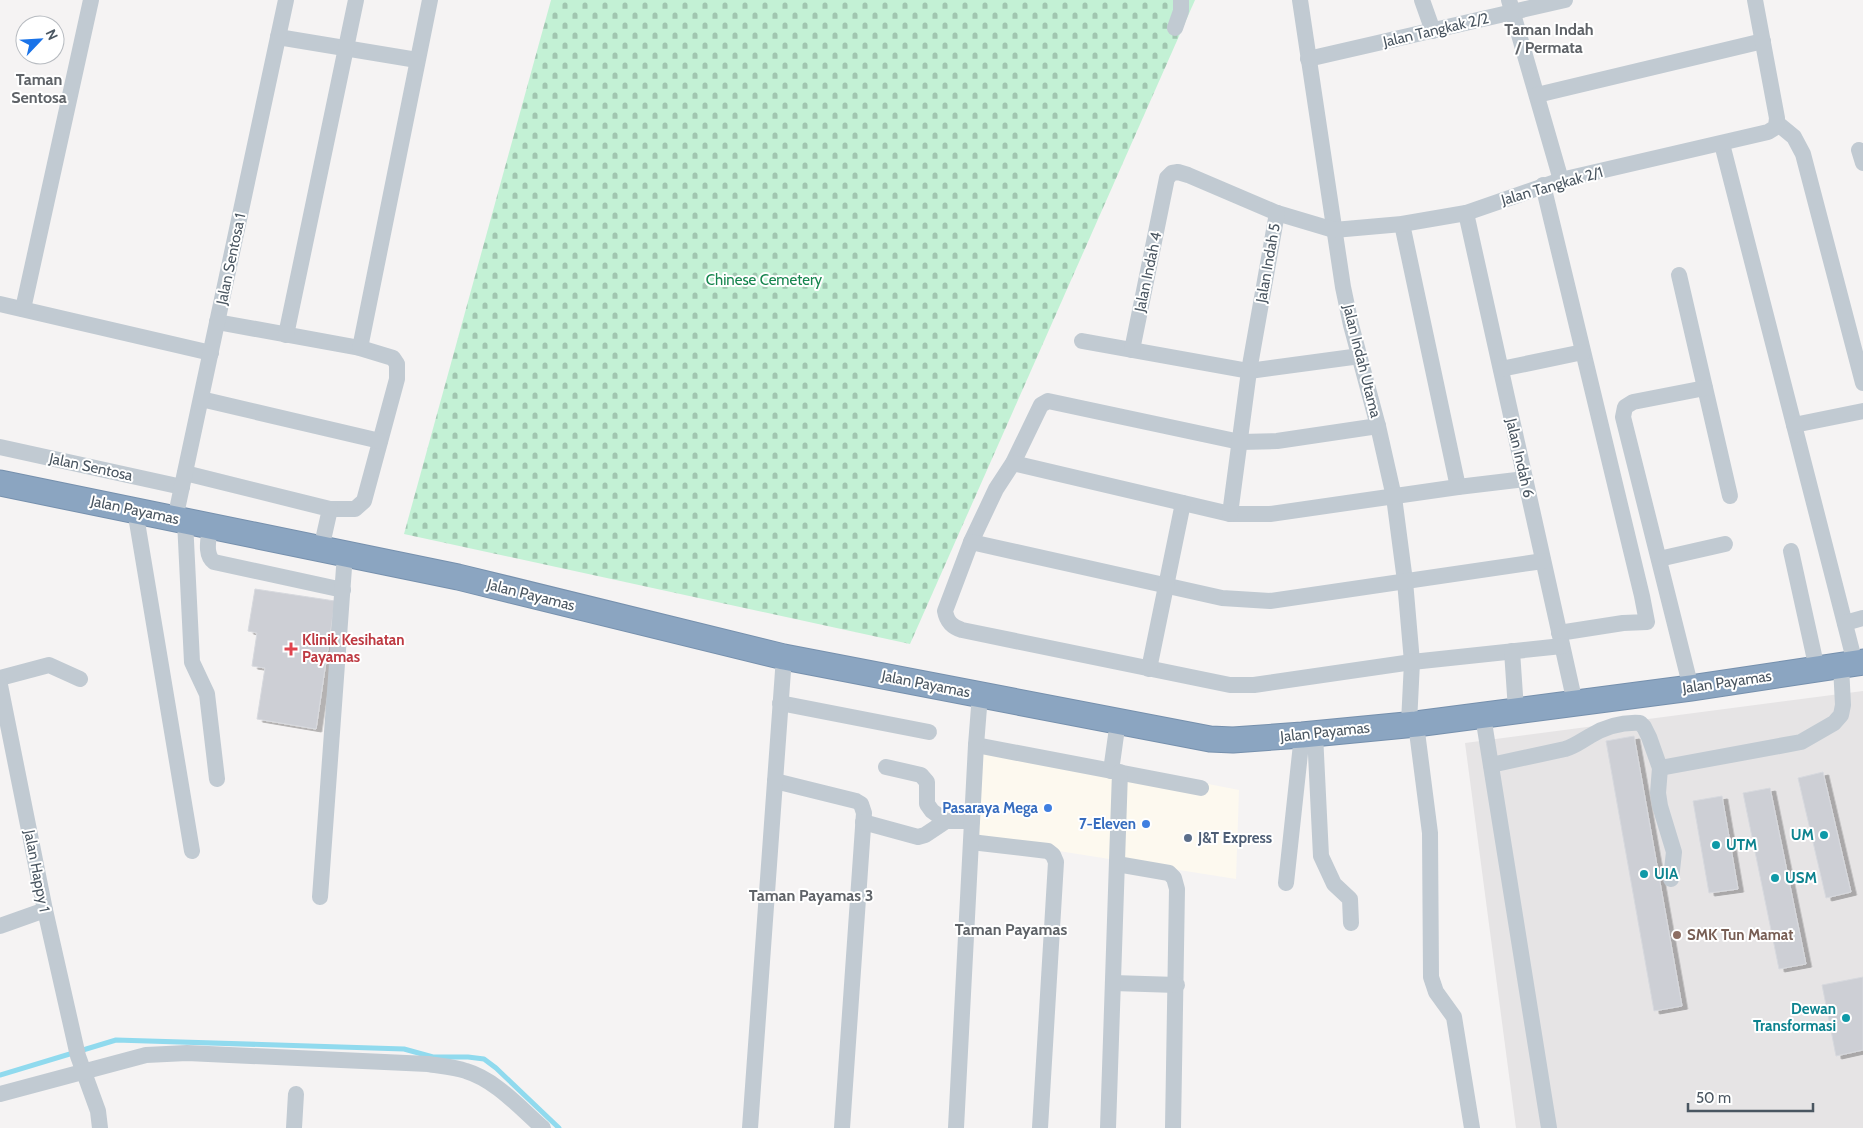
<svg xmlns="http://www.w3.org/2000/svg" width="1863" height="1128" font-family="Cabin,sans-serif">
<defs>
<pattern id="cemetery-stones" width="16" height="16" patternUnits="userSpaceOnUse" patternTransform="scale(1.25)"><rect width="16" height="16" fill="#c3f1d5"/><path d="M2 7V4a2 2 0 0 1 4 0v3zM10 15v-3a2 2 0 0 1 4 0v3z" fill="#a0c6b0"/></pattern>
<filter id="shadow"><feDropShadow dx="5.5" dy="3" stdDeviation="0" flood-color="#0004"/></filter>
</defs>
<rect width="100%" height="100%" fill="#f5f3f3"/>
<polygon fill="#fdf9ef" points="983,740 1239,790 1236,879 976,838"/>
<polygon fill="#e6e4e5" points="1863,691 1863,1128 1516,1128 1465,743"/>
<polygon fill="url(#cemetery-stones)" points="551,0 1195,0 910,644 404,534"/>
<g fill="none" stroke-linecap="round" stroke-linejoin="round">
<polyline stroke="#90daee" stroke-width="5" points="0,1075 116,1040 404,1049 433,1057 468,1057 484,1059 496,1068 559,1128"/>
</g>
<g fill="#cdcfd5" stroke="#d7d9de" filter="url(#shadow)">
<polygon points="255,589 335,601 316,729 257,719 265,668 252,666 257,633 248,631"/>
<polygon points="1634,736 1682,1006 1654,1011 1606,741"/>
<polygon points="1823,772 1851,892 1826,898 1798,778"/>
<polygon points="1770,788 1806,964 1779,969 1743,793"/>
<polygon points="1722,796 1738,889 1709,893 1693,801"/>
<polygon points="1863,977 1863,1050 1836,1056 1822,985"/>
</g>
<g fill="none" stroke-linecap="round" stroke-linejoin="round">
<g stroke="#7690ad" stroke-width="27">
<polyline id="highway" points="0,483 458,577 784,657 1210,739 1233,740 1302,735 1416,724 1691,688 1863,662"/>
</g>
<g stroke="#c1cad2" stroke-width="16">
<polyline points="1300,0 1343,287 1351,325 1378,426 1394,497 1405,581 1412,662 1409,723"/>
<polyline points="1422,0 1433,31"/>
<polyline points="1509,0 1561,180"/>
<polyline points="1175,28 1181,11 1181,0"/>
<polyline points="278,37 417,60"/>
<polyline points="1308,59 1565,0"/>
<polyline points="1537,95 1763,41"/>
<polyline points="1777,123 1794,137 1803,154 1863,383"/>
<polyline points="1722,144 1855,663"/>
<polyline points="1859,150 1863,163"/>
<polyline points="1543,185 1642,596 1647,622 1623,623 1559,633"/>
<polyline points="1466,213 1575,703"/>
<polyline points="1402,224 1458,487"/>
<polyline points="1679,275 1730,496"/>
<polyline points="0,304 211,353"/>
<polyline points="23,309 91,0"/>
<polyline points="217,322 360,348 393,358 397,364 397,379 364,501 355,509 330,509"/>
<polyline points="286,335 356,0"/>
<polyline points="1082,341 1249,371 1360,356"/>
<polyline points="360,348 430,0"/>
<polyline points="1132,350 1167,178 1172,173 1178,172 1188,175 1277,213 1334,230 1402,224 1466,213 1561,180 1768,132 1776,127 1777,118 1755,0"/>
<polyline points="1501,369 1583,352"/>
<polyline points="201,399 380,441"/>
<polyline points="1794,425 1863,411"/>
<path d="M 1378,426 L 1277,441 L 1240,442 L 1048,401 L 1041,405 L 1013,463 L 996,489 L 971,542 L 945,611 C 947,622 952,627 962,630 L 1230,685 L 1254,685 L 1412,662 L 1562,646"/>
<polyline points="0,447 182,487"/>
<polyline points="1013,463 1230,514 1270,514 1458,487 1525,479"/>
<polyline points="185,473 330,509 321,549"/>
<polyline points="135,510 192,851"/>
<polyline points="1230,514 1249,371 1277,213"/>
<polyline points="175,519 286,0"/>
<polyline points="185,521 192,662 207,694 217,779"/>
<path d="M 210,526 C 209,538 204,554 214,562 L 343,590"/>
<polyline points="971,542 1222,598 1270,601 1543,561"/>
<polyline points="1791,551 1817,669"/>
<polyline points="1659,559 1725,544"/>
<polyline points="1845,623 1863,618"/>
<polyline points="1512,651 1516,710"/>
<polyline points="1149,669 1183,503"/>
<polyline points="0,678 49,665 80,679"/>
<polyline points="0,685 45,910 78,1056 98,1111 100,1128"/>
<polyline points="1691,688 1623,417 1625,407 1633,402 1705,388"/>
<polyline points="780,703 929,732"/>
<polyline points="1483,716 1549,1128"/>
<polyline points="1416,724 1430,833 1431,977 1436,992 1454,1017 1472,1128"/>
<polyline points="1315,734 1321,856 1334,884 1350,899 1351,923"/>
<polyline points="976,745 1201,788"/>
<path d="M 1491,765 L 1565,749 C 1575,746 1581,741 1590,736 C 1605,727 1623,722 1640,723 L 1644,727 L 1649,737 L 1660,768 L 1658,793 L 1660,806 L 1674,852 L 1671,879"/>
<polyline points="886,767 921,775 927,782 927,804 932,811 946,821 972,821"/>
<polyline points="1660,768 1801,742 1834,723 1841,715 1843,705 1841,666"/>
<polyline points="1111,771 1118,721"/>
<polyline points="775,781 856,801 861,804 864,813 842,1128"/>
<polyline points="863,822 918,837 925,835 946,821"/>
<polyline points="971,842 1048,851 1053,855 1056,862 1040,1128"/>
<polyline points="1117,864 1169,873 1174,878 1177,889 1173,1128"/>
<polyline points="1286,883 1302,735"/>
<polyline points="320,897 345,554"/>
<polyline points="0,926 45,910"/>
<polyline points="1113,983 1177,985"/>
<path d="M 0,1094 L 146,1055 L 187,1053 L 428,1064 C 440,1066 454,1067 466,1071 C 496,1080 520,1108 543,1128"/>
<polyline points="294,1128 296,1094"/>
<polyline points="750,1128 784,657"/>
<polyline points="956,1128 976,745 980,695"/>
<polyline points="1108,1128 1120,772"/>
</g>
<use href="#highway" stroke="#8ba5c1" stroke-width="25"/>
</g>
<path fill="#e0444e" stroke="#fff" stroke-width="2" d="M288.5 641.5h5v5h5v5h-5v5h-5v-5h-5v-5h5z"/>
<g fill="#3f7fe0" stroke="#fff" stroke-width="2">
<circle cx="1048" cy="808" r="5"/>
<circle cx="1146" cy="824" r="5"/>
</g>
<g fill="#0f9aa8" stroke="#fff" stroke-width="2">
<circle cx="1824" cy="835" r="5"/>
<circle cx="1716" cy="845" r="5"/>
<circle cx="1644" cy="874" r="5"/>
<circle cx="1775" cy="878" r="5"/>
<circle cx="1846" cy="1018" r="5"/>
</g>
<circle fill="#5c6f8a" stroke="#fff" stroke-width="2" cx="1188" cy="838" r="5"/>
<circle fill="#8d6e63" stroke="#fff" stroke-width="2" cx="1677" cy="935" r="5"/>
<g text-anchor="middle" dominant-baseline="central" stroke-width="4" stroke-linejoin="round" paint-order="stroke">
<g font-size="15" fill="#4a5661" stroke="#fff">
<text transform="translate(1436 30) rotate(-13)">Jalan Tangkak 2/2</text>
<text transform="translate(1552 186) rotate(-16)">Jalan Tangkak 2/1</text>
<text transform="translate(231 259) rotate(-78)">Jalan Sentosa 1</text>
<text transform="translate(1268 263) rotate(-80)">Jalan Indah 5</text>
<text transform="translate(1148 272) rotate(-78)">Jalan Indah 4</text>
<text transform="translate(1362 361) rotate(76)">Jalan Indah Utama</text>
<text transform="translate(1520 458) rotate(77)">Jalan Indah 6</text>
<text transform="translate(91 467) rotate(12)">Jalan Sentosa</text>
<text transform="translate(135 510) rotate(12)">Jalan Payamas</text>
<text transform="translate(531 595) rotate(14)">Jalan Payamas</text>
<text transform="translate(1727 682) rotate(-8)">Jalan Payamas</text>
<text transform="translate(926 684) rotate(11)">Jalan Payamas</text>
<text transform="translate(1325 732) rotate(-6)">Jalan Payamas</text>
<text transform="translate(37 871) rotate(79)">Jalan Happy 1</text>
</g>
<g font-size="15" fill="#17864f" stroke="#fff">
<text x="764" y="280">Chinese Cemetery</text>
</g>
<g font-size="15" font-weight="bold" fill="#be3a42" stroke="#fff" text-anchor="start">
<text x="302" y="640">Klinik Kesihatan<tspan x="302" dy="17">Payamas</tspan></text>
</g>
<g font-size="15" font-weight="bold" fill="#366cbe" stroke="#fff" text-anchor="end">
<text x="1038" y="808">Pasaraya Mega</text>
<text x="1136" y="824">7-Eleven</text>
</g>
<g font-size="15" font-weight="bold" fill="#0d838f" stroke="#fff" text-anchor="start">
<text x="1814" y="835" text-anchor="end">UM</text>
<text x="1726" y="845">UTM</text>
<text x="1654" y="874">UIA</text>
<text x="1785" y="878">USM</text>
<text x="1836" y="1009" text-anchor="end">Dewan<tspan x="1836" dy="17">Transformasi</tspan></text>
</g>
<g font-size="15" font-weight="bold" fill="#4e5e75" stroke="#fff" text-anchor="start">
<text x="1198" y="838">J&amp;T Express</text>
</g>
<g font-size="15" font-weight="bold" fill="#785e54" stroke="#fff" text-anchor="start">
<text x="1687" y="935">SMK Tun Mamat</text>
</g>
<g font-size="16" font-weight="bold" fill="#5f6368" stroke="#fff">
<text x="1549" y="29">Taman Indah<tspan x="1549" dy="18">/ Permata</tspan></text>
<text x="39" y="79">Taman<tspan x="39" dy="18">Sentosa</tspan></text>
<text x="811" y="895">Taman Payamas 3</text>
<text x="1011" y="929">Taman Payamas</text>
</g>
</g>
<g transform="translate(40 40) rotate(65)"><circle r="24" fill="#ffffff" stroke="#b7bbc0"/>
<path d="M0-4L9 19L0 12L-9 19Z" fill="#1a73e8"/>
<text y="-8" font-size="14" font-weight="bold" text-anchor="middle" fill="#4a5661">N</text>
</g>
<path d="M1688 1103v8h125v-8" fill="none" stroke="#4a5661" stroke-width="2.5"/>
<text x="1696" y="1103" font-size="15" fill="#4a5661" stroke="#ffffff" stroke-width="4" paint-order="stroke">50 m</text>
</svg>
